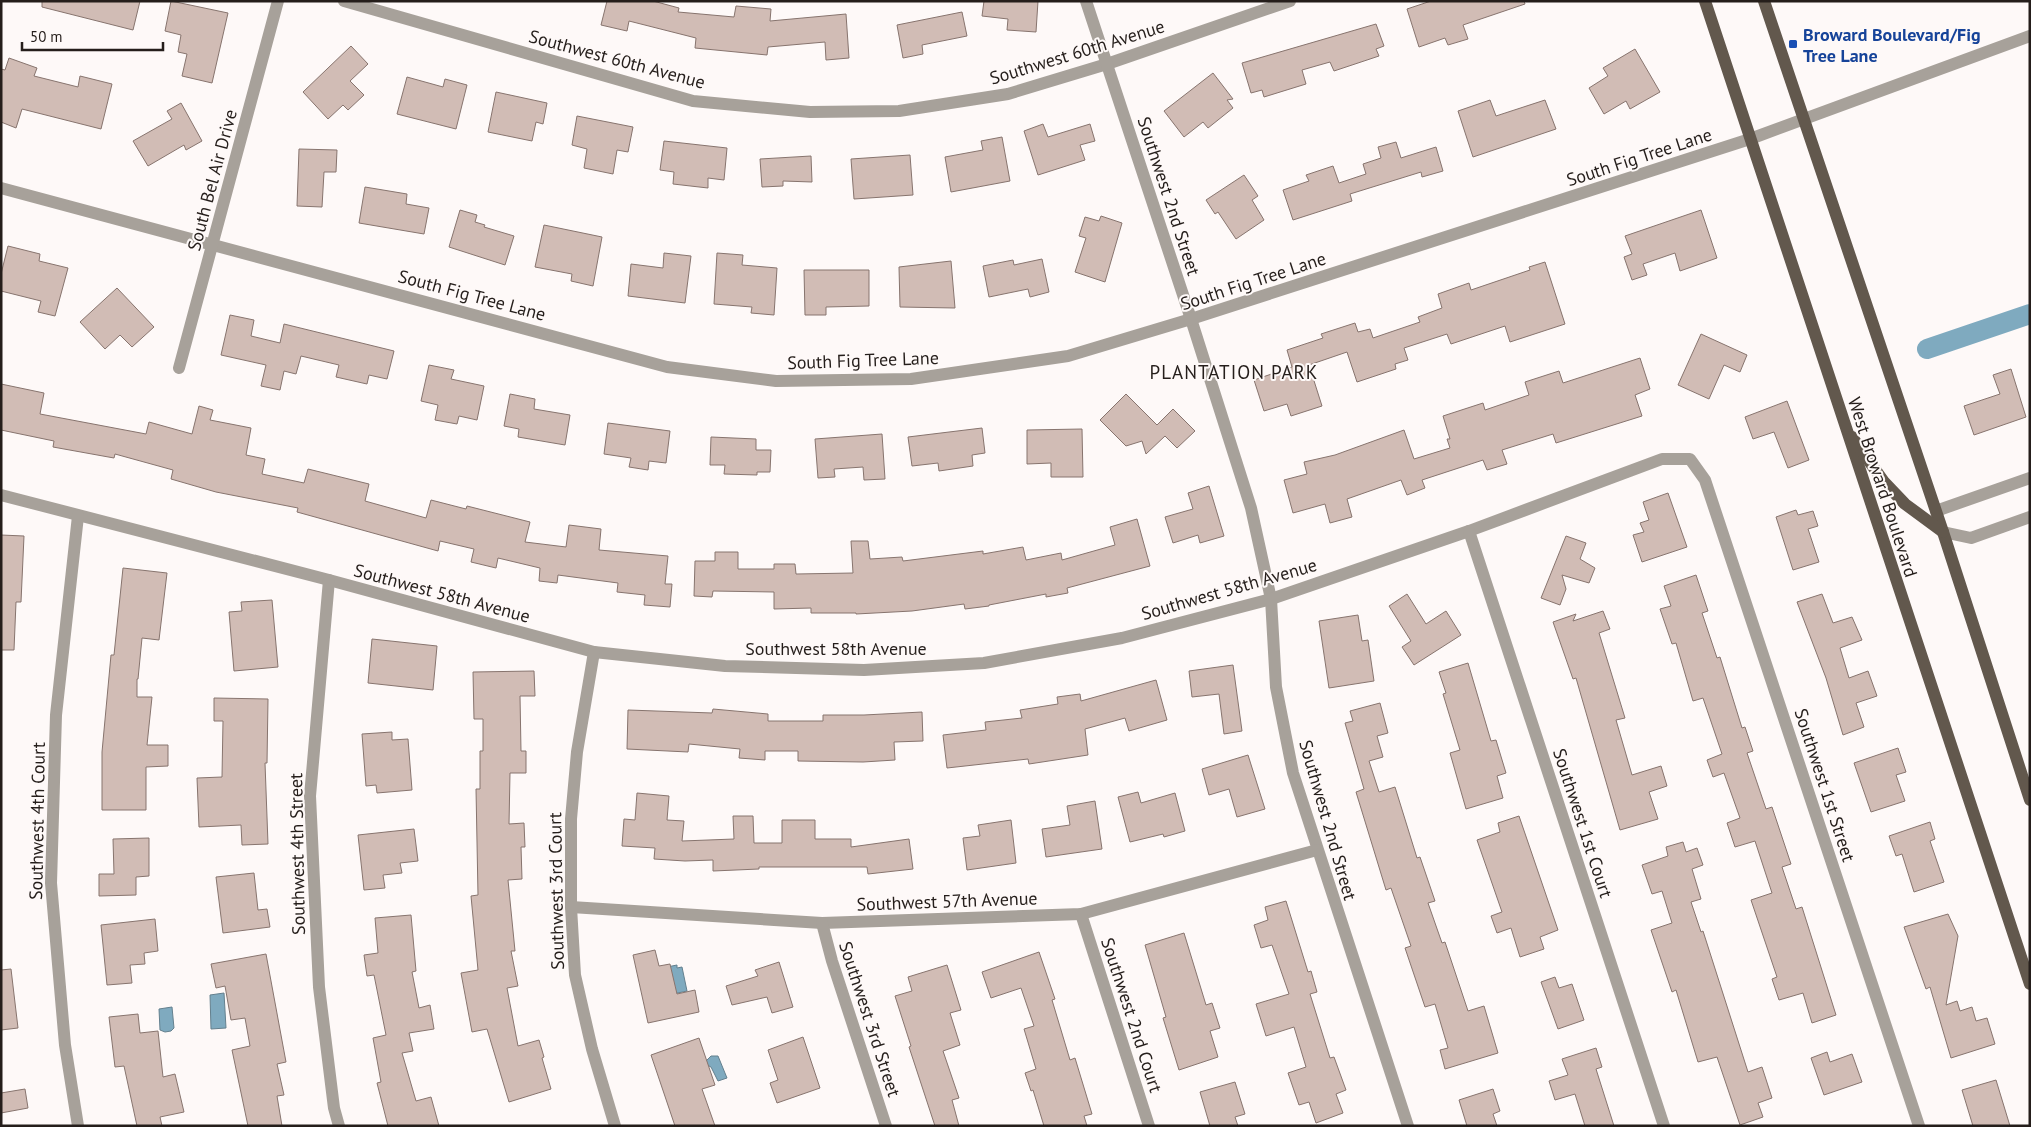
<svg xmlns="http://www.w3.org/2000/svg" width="2031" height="1127" font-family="'PT Sans',sans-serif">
<rect width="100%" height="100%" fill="#fef9f8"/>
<g fill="#7faabf" stroke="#64808e">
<polygon points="677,965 677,968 682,967 687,991 673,994 667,967"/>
<polygon points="224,993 226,1028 211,1029 210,995"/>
<polygon points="172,1007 174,1028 171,1031 165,1032 160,1030 159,1009"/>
<polygon points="711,1056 718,1056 727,1078 718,1081 711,1067 707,1065 706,1061"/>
</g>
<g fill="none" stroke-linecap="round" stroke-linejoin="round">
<polyline stroke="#7faabf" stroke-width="20" points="1927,349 2030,314"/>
</g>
<g fill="#d1bcb5" stroke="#87746e">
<polygon points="42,1 140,1 133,30 42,7"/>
<polygon points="171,1 228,13 212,83 182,76 187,54 178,52 181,35 165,31"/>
<polygon points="607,1 653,1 679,8 678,12 734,17 736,6 771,9 770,21 846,14 849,58 826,60 825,42 768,47 767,55 695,48 696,38 629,21 627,31 601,25"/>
<polygon points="984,1 1038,1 1036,32 1007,30 1008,19 982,16"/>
<polygon points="1431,1 1524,1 1525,4 1463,25 1468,39 1448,45 1445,38 1419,47 1407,9"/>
<polygon points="962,12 967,36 922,45 923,54 903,58 897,25"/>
<polygon points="1376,24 1384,46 1376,49 1379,56 1334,71 1330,62 1302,70 1306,84 1264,97 1262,90 1251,93 1242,63"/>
<polygon points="351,46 368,64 350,81 364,95 348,110 343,105 328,119 303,92"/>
<polygon points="1635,49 1660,92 1630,109 1626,101 1604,114 1589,88 1608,76 1603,68"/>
<polygon points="9,58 37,68 34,76 78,87 80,76 112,84 101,129 22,109 16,128 1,122 1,69 5,70"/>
<polygon points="1213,73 1233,99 1227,100 1233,108 1208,128 1203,122 1184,137 1164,111"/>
<polygon points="407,77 443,87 445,79 467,85 456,129 397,114"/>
<polygon points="496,92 547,103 543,124 536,122 532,141 488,132"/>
<polygon points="1490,100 1496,116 1545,100 1556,129 1473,157 1458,111"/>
<polygon points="181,103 202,141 186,150 184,145 148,166 133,141 172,119 167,111"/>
<polygon points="577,116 633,127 628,152 617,150 613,174 584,168 587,149 572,145"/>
<polygon points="1043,124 1048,137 1090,124 1095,141 1080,145 1085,160 1038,175 1024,131"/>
<polygon points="1002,137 1010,181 951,192 945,157 983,150 981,141"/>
<polygon points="664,141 727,148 724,180 708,178 708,188 673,184 674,172 660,170"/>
<polygon points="1396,142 1401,158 1436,147 1443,171 1422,177 1421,172 1350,194 1352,201 1293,220 1283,190 1309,181 1306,175 1333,166 1339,183 1366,174 1363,164 1381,158 1378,147"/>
<polygon points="299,149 337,150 336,172 324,172 322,207 297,206"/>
<polygon points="910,155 913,195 854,199 851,159"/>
<polygon points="811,156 812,182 783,181 783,186 762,187 760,159"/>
<polygon points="1244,175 1258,196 1252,200 1264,220 1236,239 1218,212 1215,214 1206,200"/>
<polygon points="365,187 407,194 406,204 429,208 424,234 359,223"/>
<polygon points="460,210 477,215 475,222 485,225 484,227 514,236 505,265 449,247"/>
<polygon points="1701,210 1717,258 1680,271 1675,253 1643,264 1647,275 1632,280 1624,257 1632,254 1625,236"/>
<polygon points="1101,216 1122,223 1105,282 1075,272 1086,238 1079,236 1085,217 1099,221"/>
<polygon points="544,225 602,237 593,286 571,281 572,274 535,267"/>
<polygon points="8,246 40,254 39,261 68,268 55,316 38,312 41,301 1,291 1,274"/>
<polygon points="664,253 691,256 685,303 628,296 631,264 663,268"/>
<polygon points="717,253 743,255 742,265 777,268 774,315 751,313 752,307 714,304"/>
<polygon points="1042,259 1049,292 1030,297 1028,289 989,297 983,266 1013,260 1014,265"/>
<polygon points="951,261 955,308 900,307 899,267"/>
<polygon points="1545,262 1565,324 1510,342 1505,326 1451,344 1447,334 1404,348 1408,360 1395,364 1396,369 1357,382 1347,352 1309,365 1322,406 1291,416 1287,404 1264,411 1254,380 1292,367 1287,350 1323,338 1321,334 1355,323 1358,332 1370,329 1373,338 1420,322 1418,317 1442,308 1438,294 1469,283 1471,290 1530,270 1529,267"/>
<polygon points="804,270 869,270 869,306 826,307 826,315 805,315"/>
<polygon points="117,288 154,327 132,347 120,335 105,349 80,322"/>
<polygon points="230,315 254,320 251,336 280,343 284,324 394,351 387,379 369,375 367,384 336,377 339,365 301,356 296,374 284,371 280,390 261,386 266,365 221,355"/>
<polygon points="1701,334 1747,355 1740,372 1724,365 1709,399 1678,385"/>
<polygon points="1640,358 1650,389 1635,395 1642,416 1556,443 1553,434 1502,450 1507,464 1487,470 1483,460 1422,480 1425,488 1407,495 1401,480 1347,499 1352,517 1330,523 1325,504 1293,513 1284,480 1307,474 1304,462 1335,455 1404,430 1414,459 1450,448 1447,439 1450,439 1443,416 1483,403 1485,410 1529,395 1525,382 1559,371 1563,383"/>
<polygon points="429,365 454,370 451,379 484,386 477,420 459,416 457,424 435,420 438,405 421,401"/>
<polygon points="2011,369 2026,417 1974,435 1964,406 2000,394 1993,375"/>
<polygon points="1,384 44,393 40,414 146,434 149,422 192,434 199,406 213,410 210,420 251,428 246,455 265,459 262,474 304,483 308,469 369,484 365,501 426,518 431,500 466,509 467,506 530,522 525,542 566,547 569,525 601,529 599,550 668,556 665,584 672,584 670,607 644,605 645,595 617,592 618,583 558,575 557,583 539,581 540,568 498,558 496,568 471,562 474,549 440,541 438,551 297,512 298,508 216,492 171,479 173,470 115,454 114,458 53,447 54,441 1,430"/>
<polygon points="510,394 535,399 534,409 570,415 565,445 518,437 519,429 504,426"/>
<polygon points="1126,394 1157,425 1173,409 1195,431 1177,448 1165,436 1146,454 1142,441 1126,446 1100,420"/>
<polygon points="1787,401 1809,460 1788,468 1774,432 1753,439 1745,417"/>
<polygon points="608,423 670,431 666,463 649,461 648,470 629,467 631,458 604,454"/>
<polygon points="982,428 985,453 972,455 973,466 939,471 938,463 912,466 908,437"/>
<polygon points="1082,429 1083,477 1051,477 1051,463 1027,464 1027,430"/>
<polygon points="882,434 885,479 864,480 863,467 834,469 835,477 818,478 815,439"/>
<polygon points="711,437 756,439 756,450 771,450 770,472 757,472 757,475 724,474 725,465 710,465"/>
<polygon points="1209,486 1224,536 1200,543 1198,535 1173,543 1165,517 1193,509 1188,493"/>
<polygon points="1668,493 1687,547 1642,562 1633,535 1644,532 1640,523 1649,520 1643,502"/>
<polygon points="1796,510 1798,515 1813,511 1818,526 1808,529 1819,562 1793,570 1776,517"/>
<polygon points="1137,519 1150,566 1067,588 1068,593 1046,597 1046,594 989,605 989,606 965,609 964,604 912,611 856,614 856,613 811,613 811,608 774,609 774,592 713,591 712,597 694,596 695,561 715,561 715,552 738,552 738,569 774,569 774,564 795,564 796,574 853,573 851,541 868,541 870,559 902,557 903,561 983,551 983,554 1023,547 1026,560 1061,553 1062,560 1115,545 1110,527"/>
<polygon points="1,535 24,536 21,602 16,602 14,650 1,650"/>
<polygon points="1566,536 1586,543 1580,559 1595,568 1589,583 1562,575 1566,589 1560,605 1541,598"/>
<polygon points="123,568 167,573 159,640 142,638 138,679 137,679 137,697 152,697 147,745 168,745 168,766 146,767 146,810 102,810 102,752 111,655 114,655"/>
<polygon points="1696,575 1708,611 1702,613 1717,658 1720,657 1742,728 1745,727 1753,751 1747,753 1766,809 1772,807 1791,864 1782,867 1796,909 1802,907 1836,1015 1812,1023 1803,993 1779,1000 1772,979 1777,977 1751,900 1772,893 1755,841 1735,847 1727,823 1740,818 1724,773 1713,777 1707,760 1722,754 1703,698 1693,701 1676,643 1672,644 1660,609 1671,606 1664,586"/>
<polygon points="1407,594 1426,624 1446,611 1461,635 1414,665 1402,647 1411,641 1389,606"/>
<polygon points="1822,594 1833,623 1852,617 1862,640 1840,648 1849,678 1868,671 1877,696 1856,703 1864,727 1843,735 1826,678 1797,602"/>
<polygon points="272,600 278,667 234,671 229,612 242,611 241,602"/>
<polygon points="1603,611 1610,629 1599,633 1625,718 1616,720 1632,775 1661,766 1667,786 1649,792 1658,819 1620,830 1576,678 1573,679 1553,622 1576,614 1573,621"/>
<polygon points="1358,615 1362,641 1368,640 1374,681 1329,688 1319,621"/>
<polygon points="372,639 437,646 433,690 368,683"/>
<polygon points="1468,663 1491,741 1496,740 1506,773 1497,776 1503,798 1466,809 1450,753 1460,750 1443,694 1446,693 1439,672"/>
<polygon points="1233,665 1242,731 1224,734 1219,694 1192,697 1189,671"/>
<polygon points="534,671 535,696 520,696 521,751 526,751 526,773 510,773 509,824 524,823 525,847 521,847 522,879 508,880 515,951 511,951 518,986 507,988 518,1046 539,1040 544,1057 542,1058 551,1089 509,1102 487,1029 472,1032 461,973 478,970 471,896 478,895 476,789 480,789 480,751 483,751 483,719 474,719 473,672"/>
<polygon points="1156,680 1167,720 1129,731 1125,718 1085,729 1088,755 1029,764 1028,759 947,768 943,735 986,730 985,722 1022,718 1020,710 1058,704 1057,697 1080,694 1081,701"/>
<polygon points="214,698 268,699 267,763 265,763 268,844 242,845 241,825 199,827 197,778 222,777 223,721 214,721"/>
<polygon points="1380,703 1388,733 1377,736 1383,757 1369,761 1379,792 1395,787 1417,858 1420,857 1435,901 1428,903 1442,943 1445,942 1468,1011 1484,1006 1498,1053 1445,1069 1440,1050 1448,1048 1435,1004 1425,1007 1405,948 1411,946 1391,888 1386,890 1356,792 1364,789 1345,723 1353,721 1350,711"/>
<polygon points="713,709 768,714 768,721 823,721 823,715 864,715 922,712 923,741 894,742 895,760 863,762 798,761 798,751 765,751 765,760 739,758 740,749 689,744 688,752 627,749 628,710 712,713"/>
<polygon points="392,732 392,740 408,739 412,790 377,793 376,785 366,786 362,734"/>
<polygon points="1898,748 1906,772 1896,775 1905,801 1871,812 1854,763"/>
<polygon points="1248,755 1265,809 1237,817 1229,789 1209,795 1202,769"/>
<polygon points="1138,792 1141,803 1175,793 1185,831 1164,837 1163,834 1130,842 1118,797"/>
<polygon points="637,793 669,796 667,820 684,821 682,841 734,839 733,816 753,816 754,843 782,843 782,820 815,820 815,839 851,839 851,847 909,839 913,869 868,874 867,867 759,867 759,869 713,871 713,860 685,861 654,859 655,848 622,846 624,819 635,820"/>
<polygon points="1095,801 1102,849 1046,857 1042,829 1070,825 1067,806"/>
<polygon points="1519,816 1558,930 1540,937 1544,949 1520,957 1511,928 1497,933 1491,916 1502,912 1477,840 1500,832 1498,823"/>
<polygon points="1011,820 1016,863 967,870 963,838 980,836 978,825"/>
<polygon points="1930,822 1935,839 1930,841 1944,882 1914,892 1902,854 1896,856 1889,836"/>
<polygon points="414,829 418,861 400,863 402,873 383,875 385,888 364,890 358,835"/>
<polygon points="149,838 149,876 136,877 136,895 99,896 99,874 114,874 113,839"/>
<polygon points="1683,842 1686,852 1697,848 1703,865 1692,869 1701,899 1691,902 1701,932 1703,931 1748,1072 1762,1067 1772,1098 1758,1103 1763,1117 1740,1125 1717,1057 1698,1062 1676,990 1672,992 1651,930 1672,923 1662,891 1652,894 1642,865 1668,856 1666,847"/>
<polygon points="254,873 258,910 267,909 270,927 223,933 216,877"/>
<polygon points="1286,901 1308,972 1311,971 1317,992 1310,994 1330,1058 1334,1057 1346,1090 1336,1094 1343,1113 1316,1123 1309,1102 1299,1105 1288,1073 1306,1067 1294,1027 1266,1036 1256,1004 1289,994 1272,945 1261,948 1254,925 1268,920 1265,907"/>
<polygon points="1948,914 1958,936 1946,1005 1957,1001 1960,1011 1972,1007 1976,1021 1987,1018 1995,1044 1951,1058 1930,987 1926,989 1904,927"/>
<polygon points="411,915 416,971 412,972 419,1008 430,1005 434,1029 409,1033 413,1051 402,1053 416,1101 431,1097 439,1126 388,1126 377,1083 381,1082 373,1038 386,1035 374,975 367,976 364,955 378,953 375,918"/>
<polygon points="155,919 158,951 144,953 145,964 130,965 132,983 107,985 101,925"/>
<polygon points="1184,933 1206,1005 1212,1003 1220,1028 1210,1031 1218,1057 1179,1070 1163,1018 1166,1017 1145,945"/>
<polygon points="655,950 659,966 670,964 677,994 695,990 699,1012 648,1023 633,955"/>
<polygon points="1039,952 1055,999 1052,1000 1070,1060 1075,1058 1092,1114 1084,1116 1087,1126 1044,1126 1033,1090 1031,1091 1025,1073 1036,1069 1024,1029 1034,1026 1021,988 991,998 982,972"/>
<polygon points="266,954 286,1062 277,1064 284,1095 277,1096 282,1126 248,1126 232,1050 250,1046 245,1018 231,1020 225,986 216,988 211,964"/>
<polygon points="779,962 793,1007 772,1013 767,997 732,1005 726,986 758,976 755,970"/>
<polygon points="947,965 961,1010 950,1013 960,1045 943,1051 959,1098 952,1100 959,1126 935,1126 909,1047 911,1046 895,996 912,991 908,977"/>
<polygon points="11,969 18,1028 1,1030 1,970"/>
<polygon points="1555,977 1559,988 1572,984 1584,1020 1558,1029 1541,982"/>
<polygon points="138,1014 140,1033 158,1031 163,1077 175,1074 184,1112 160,1117 162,1126 137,1126 124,1066 115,1067 109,1017"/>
<polygon points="803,1037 820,1088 777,1103 770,1083 778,1080 768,1050"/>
<polygon points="699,1038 715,1085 702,1089 715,1126 675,1126 651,1055"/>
<polygon points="1596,1048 1602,1067 1596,1069 1614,1126 1585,1126 1575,1094 1555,1100 1549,1081 1568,1075 1562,1059"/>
<polygon points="1827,1052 1830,1062 1852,1054 1862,1082 1824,1095 1811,1058"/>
<polygon points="1996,1080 2010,1126 1973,1126 1962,1090"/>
<polygon points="1235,1082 1245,1114 1235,1117 1238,1126 1210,1126 1200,1092"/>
<polygon points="25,1089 28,1108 1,1113 1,1093"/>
<polygon points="1493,1089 1500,1111 1493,1114 1497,1126 1467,1126 1459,1100"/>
</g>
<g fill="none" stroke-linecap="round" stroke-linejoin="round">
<g stroke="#a7a19a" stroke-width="12">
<polyline points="344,1 693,101 810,112 899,111 1008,94 1107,64 1290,1"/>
<polyline points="1086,1 1191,319 1251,508 1271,599 1276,687 1293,773 1408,1126"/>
<polyline points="1,188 667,367 776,381 911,379 1068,356 1191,319 1750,139 2030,36"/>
<polyline points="179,368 278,1"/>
<polyline points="1,495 329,580 594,652 725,666 864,670 984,663 1122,638 1271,599 1469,531 1662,459 1690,459 1705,480 1919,1126"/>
<polyline points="1936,511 2030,478"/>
<polyline points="78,516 56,715 51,883 65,1045 78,1126"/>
<polyline points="1469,531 1664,1126"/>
<polyline points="1943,532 1971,538 2030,517"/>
<polyline points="329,580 310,796 319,987 334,1108 339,1126"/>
<polyline points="594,652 577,752 571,819 571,907 575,975 592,1049 615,1126"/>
<polyline points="571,907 822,923 1081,914 1317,850"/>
<polyline points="1081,914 1149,1126"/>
<polyline points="822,923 832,961 886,1126"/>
</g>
<g stroke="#62584d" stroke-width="12">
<polyline points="1705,1 2030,984"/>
<polyline points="1764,1 1943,532 2030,800"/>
<polyline points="1852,437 1884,482 1905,504 1943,532"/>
</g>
</g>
<rect fill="#1a4fb4" stroke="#fef9f8" stroke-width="2" x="1788" y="39" width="10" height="10" rx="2.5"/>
<g text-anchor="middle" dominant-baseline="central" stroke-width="4" stroke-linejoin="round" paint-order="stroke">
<g font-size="18" font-weight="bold" fill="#164399" stroke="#fef9f8" text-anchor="start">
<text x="1803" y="34">Broward Boulevard/Fig<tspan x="1803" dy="21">Tree Lane</tspan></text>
</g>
<g font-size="18" fill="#251e1b" stroke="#fef9f8">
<text transform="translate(1077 52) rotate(-17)">Southwest 60th Avenue</text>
<text transform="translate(617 59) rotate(15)">Southwest 60th Avenue</text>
<text transform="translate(1639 157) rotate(-18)">South Fig Tree Lane</text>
<text transform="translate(212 180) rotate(-75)">South Bel Air Drive</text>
<text transform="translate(1169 196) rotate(72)">Southwest 2nd Street</text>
<text transform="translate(1253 281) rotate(-18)">South Fig Tree Lane</text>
<text transform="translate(472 295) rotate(15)">South Fig Tree Lane</text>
<text transform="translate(863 360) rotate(-2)">South Fig Tree Lane</text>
<text transform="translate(1883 487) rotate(72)">West Broward Boulevard</text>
<text transform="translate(1229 589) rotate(-16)">Southwest 58th Avenue</text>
<text transform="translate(442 593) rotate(15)">Southwest 58th Avenue</text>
<text x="836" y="648">Southwest 58th Avenue</text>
<text transform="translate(1825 785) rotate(72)">Southwest 1st Street</text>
<text transform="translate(1328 820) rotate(74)">Southwest 2nd Street</text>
<text transform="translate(37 821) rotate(-89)">Southwest 4th Court</text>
<text transform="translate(1583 823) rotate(72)">Southwest 1st Court</text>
<text transform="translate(297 854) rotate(-91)">Southwest 4th Street</text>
<text transform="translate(556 891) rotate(-91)">Southwest 3rd Court</text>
<text transform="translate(947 901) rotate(-2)">Southwest 57th Avenue</text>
<text transform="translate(1132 1015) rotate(72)">Southwest 2nd Court</text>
<text transform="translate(870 1019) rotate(72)">Southwest 3rd Street</text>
</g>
<g font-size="19" letter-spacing="1" fill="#251e1b" stroke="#fef9f8">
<text x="1234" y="372">PLANTATION PARK</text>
</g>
</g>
<rect width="2031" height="1127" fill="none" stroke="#251e1b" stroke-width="5"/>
<path d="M22 42v8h141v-8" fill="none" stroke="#251e1b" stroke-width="2.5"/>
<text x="30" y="42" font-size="15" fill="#251e1b" stroke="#fef9f8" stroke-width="4" paint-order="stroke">50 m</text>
</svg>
